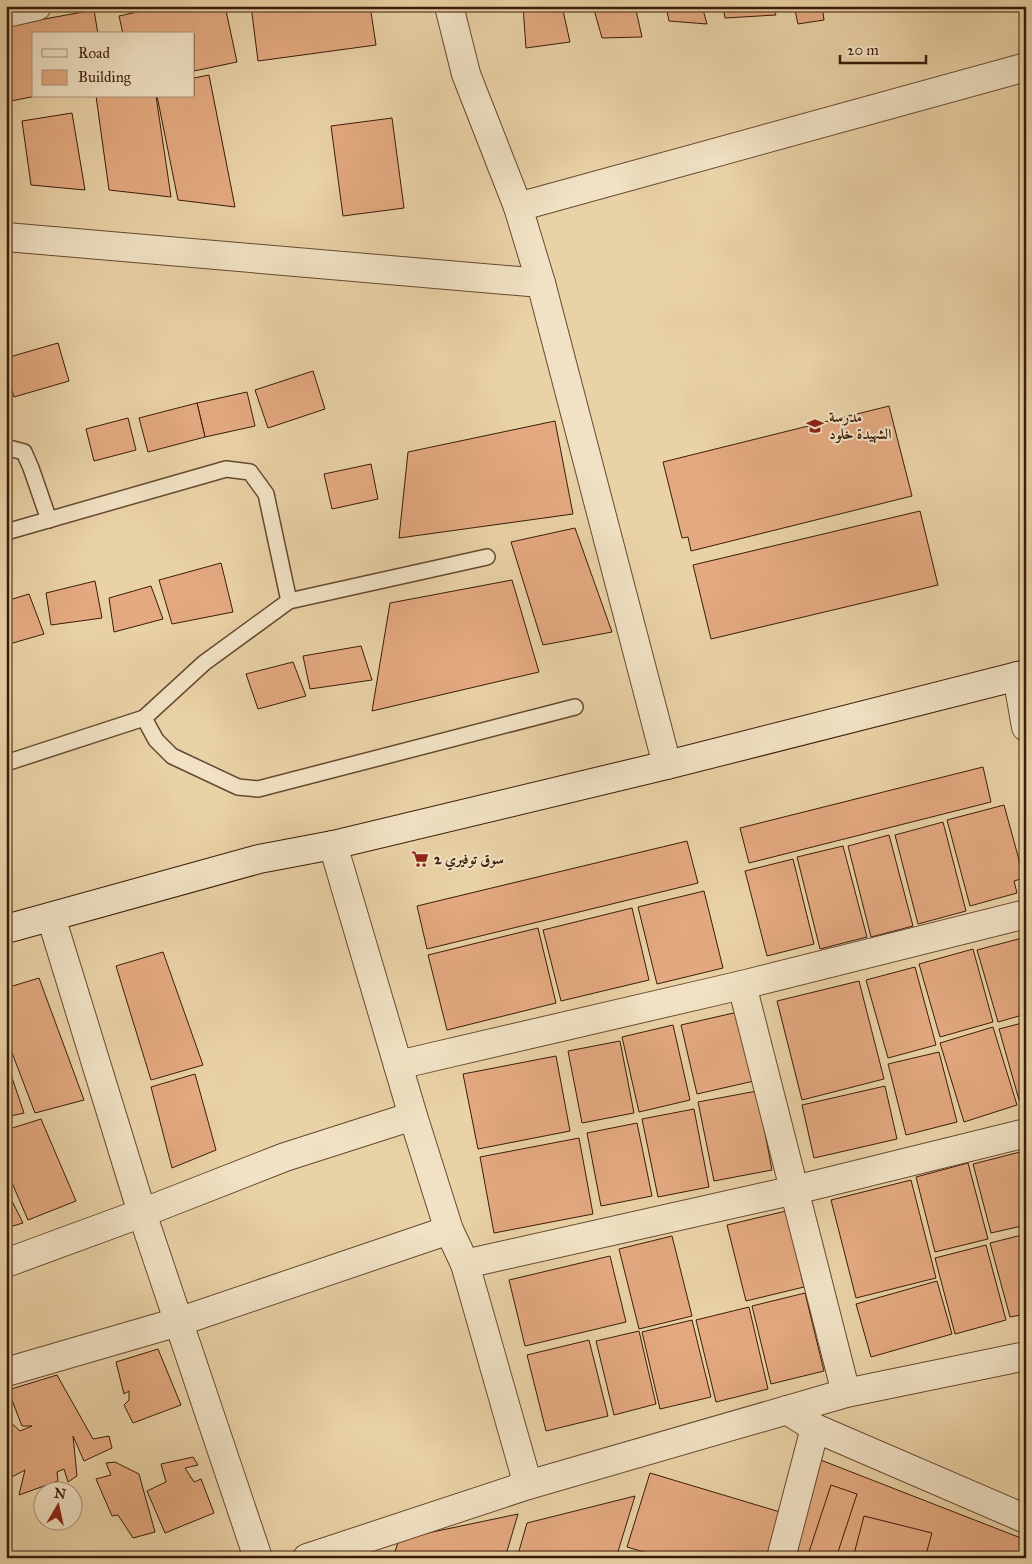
<svg xmlns="http://www.w3.org/2000/svg" width="1032" height="1564" font-family="'IM FELL Great Primer',Amiri,serif">
<rect width="100%" height="100%" fill="#e9d2a6"/>
<filter id="stains"><feTurbulence type="fractalNoise" baseFrequency=".004" numOctaves="4"/><feColorMatrix values="0 0 0 0 .2 0 0 0 0 .09 0 0 0 0 .02 0 0 0 .5 -.17"/></filter>
<radialGradient id="worn" r=".72"><stop offset=".6" stop-color="#630" stop-opacity="0"/><stop offset="1" stop-color="#630" stop-opacity=".3"/></radialGradient>
<g fill="#e4a980" stroke="#3b1b09">
<polygon points="164,6 225,6 237,62 194,71 194,34 123,34 119,16"/>
<polygon points="251,6 370,6 376,45 258,61"/>
<polygon points="523,6 562,6 570,42 526,48"/>
<polygon points="593,6 635,6 642,37 602,38"/>
<polygon points="666,6 702,6 707,24 669,21"/>
<polygon points="723,6 772,6 776,15 725,18"/>
<polygon points="794,6 822,6 824,20 798,24"/>
<polygon points="94,10 98,34 34,34 34,96 36,96 6,102 6,26"/>
<polygon points="209,75 235,207 178,200 157,96 194,96 194,78"/>
<polygon points="96,96 156,96 171,197 109,190"/>
<polygon points="72,113 85,190 31,185 22,121"/>
<polygon points="392,118 404,208 343,216 331,126"/>
<polygon points="6,132 12,175 6,176"/>
<polygon points="58,343 69,381 14,397 6,370 6,358"/>
<polygon points="313,371 325,409 268,428 255,390"/>
<polygon points="247,392 255,426 205,437 197,403"/>
<polygon points="197,403 205,437 148,452 139,418"/>
<polygon points="889,406 912,496 691,551 688,537 682,538 663,462"/>
<polygon points="128,418 136,450 94,461 86,429"/>
<polygon points="555,421 573,514 399,538 408,452"/>
<polygon points="371,464 378,499 332,509 324,474"/>
<polygon points="920,511 938,585 711,639 693,565"/>
<polygon points="575,528 612,632 543,645 511,542"/>
<polygon points="221,563 233,612 172,624 159,580"/>
<polygon points="512,580 539,672 372,711 390,603"/>
<polygon points="95,581 102,618 51,625 46,593"/>
<polygon points="151,586 163,619 114,632 109,598"/>
<polygon points="29,594 44,634 6,645 6,601"/>
<polygon points="361,646 372,680 310,689 303,656"/>
<polygon points="293,662 306,696 258,709 246,674"/>
<polygon points="983,767 991,802 749,863 740,828"/>
<polygon points="1004,805 1024,878 1014,881 1017,893 970,906 947,820"/>
<polygon points="943,822 966,911 918,924 895,835"/>
<polygon points="889,835 913,926 871,937 848,846"/>
<polygon points="687,841 698,883 427,949 417,906"/>
<polygon points="843,846 867,937 820,949 797,857"/>
<polygon points="793,859 814,944 767,956 745,871"/>
<polygon points="704,891 723,968 657,984 638,907"/>
<polygon points="632,908 649,980 561,1001 543,930"/>
<polygon points="538,928 556,1003 447,1030 428,955"/>
<polygon points="1026,937 1026,1014 998,1022 977,950"/>
<polygon points="973,949 993,1022 940,1037 919,964"/>
<polygon points="163,952 203,1065 151,1080 116,966"/>
<polygon points="915,967 936,1045 888,1058 866,980"/>
<polygon points="39,978 84,1100 35,1113 6,1037 6,988"/>
<polygon points="859,981 884,1079 802,1100 777,1001"/>
<polygon points="738,1012 754,1081 697,1094 681,1025"/>
<polygon points="1026,1022 1026,1098 1019,1100 999,1029"/>
<polygon points="673,1025 690,1100 639,1112 622,1037"/>
<polygon points="993,1027 1017,1105 964,1122 940,1043"/>
<polygon points="620,1041 634,1113 582,1123 568,1051"/>
<polygon points="939,1052 957,1122 906,1135 888,1064"/>
<polygon points="556,1056 570,1131 478,1149 463,1074"/>
<polygon points="6,1060 24,1113 6,1117"/>
<polygon points="195,1074 216,1150 172,1168 151,1087"/>
<polygon points="885,1086 897,1139 814,1158 802,1105"/>
<polygon points="757,1091 772,1170 714,1181 698,1102"/>
<polygon points="694,1109 709,1187 658,1197 642,1119"/>
<polygon points="41,1119 76,1201 28,1220 6,1169 6,1130"/>
<polygon points="637,1123 652,1196 601,1206 587,1133"/>
<polygon points="579,1138 593,1214 494,1233 480,1157"/>
<polygon points="1020,1152 1026,1174 1026,1225 991,1233 973,1164"/>
<polygon points="968,1163 988,1239 935,1252 916,1177"/>
<polygon points="911,1180 936,1278 856,1298 831,1200"/>
<polygon points="6,1189 23,1223 6,1228"/>
<polygon points="786,1211 804,1287 746,1301 727,1225"/>
<polygon points="1026,1234 1026,1314 1010,1317 990,1243"/>
<polygon points="672,1236 692,1316 639,1329 619,1249"/>
<polygon points="986,1245 1006,1320 955,1334 935,1258"/>
<polygon points="610,1256 626,1322 525,1346 509,1280"/>
<polygon points="937,1281 952,1334 871,1357 856,1304"/>
<polygon points="805,1293 824,1371 771,1384 752,1306"/>
<polygon points="749,1307 768,1389 716,1402 696,1320"/>
<polygon points="692,1320 711,1397 660,1409 642,1332"/>
<polygon points="639,1331 656,1404 614,1415 596,1341"/>
<polygon points="589,1340 608,1416 546,1431 527,1355"/>
<polygon points="158,1349 181,1405 133,1423 124,1405 129,1400 129,1391 124,1394 116,1362"/>
<polygon points="57,1375 93,1439 109,1436 112,1448 84,1461 73,1436 77,1476 68,1482 64,1469 57,1472 58,1481 19,1495 25,1470 6,1480 6,1422 9,1421 20,1431 32,1426 22,1426 8,1390"/>
<polygon points="193,1457 198,1465 185,1468 194,1482 201,1479 214,1513 165,1533 147,1491 166,1482 161,1464"/>
<polygon points="818,1459 1026,1540 1026,1558 796,1558"/>
<polygon points="115,1462 139,1474 155,1532 133,1538 118,1515 112,1516 96,1479 111,1475 106,1463"/>
<polygon points="650,1473 780,1512 766,1558 664,1558 627,1547"/>
<polygon points="831,1485 857,1494 836,1558 807,1558"/>
<polygon points="635,1496 616,1558 517,1558 527,1523"/>
<polygon points="518,1514 505,1558 393,1558 399,1539"/>
<polygon points="864,1516 932,1533 925,1558 853,1558"/>
</g>
<g fill="none" stroke-linecap="round" stroke-linejoin="round">
<g stroke="#664930" stroke-width="18">
<g id="lane">
<polyline points="6,449 9,448 24,452 31,468 49,520"/>
<polyline points="6,532 226,469 250,472 266,494 289,601"/>
<polyline points="144,718 156,740 172,756 238,787 258,789 575,707"/>
<polyline points="6,763 144,718 204,663 289,601 487,557"/>
</g>
</g>
<g stroke="#664930" stroke-width="30">
<g id="street">
<polyline points="449,6 466,74 518,207 541,283"/>
<polyline points="6,13 37,6"/>
<polyline points="518,207 1026,67"/>
<polyline points="6,237 541,283 667,765"/>
<polyline points="1017,676 1026,727"/>
<polyline points="333,845 413,1116"/>
<polyline points="51,917 142,1213 258,1558"/>
<polyline points="742,985 846,1393"/>
<polyline points="398,1065 742,985 1026,914"/>
<polyline points="6,1263 142,1213 285,1157 413,1116 449,1230 465,1264 528,1485"/>
<polyline points="465,1264 795,1190 1026,1133"/>
<polyline points="6,1372 178,1322 449,1230"/>
<polyline points="787,1410 815,1428 1026,1519"/>
<polyline points="307,1558 528,1485 846,1393 1026,1356"/>
<polyline points="781,1558 815,1428"/>
</g>
</g>
<g stroke="#3b1b09" stroke-width="30">
<polyline id="secondary" points="6,929 259,859 333,845 667,765 1026,674"/>
</g>
<use href="#lane" stroke="#f1e2c5" stroke-width="15"/>
<use href="#street" stroke="#f1e2c5" stroke-width="28"/>
<use href="#secondary" stroke="#f1e2c5" stroke-width="28"/>
</g>
<defs>
<g id="school-bare" transform="scale(1.35)"><path d="M0-5L7-2L0 1L-7-2ZM-4 1L0 2.5L4 1V4Q0 6-4 4Z" fill="#8f2418" stroke="#f1e2c5" stroke-width="2.5" paint-order="stroke"/></g>
<g id="supermarket-bare" transform="scale(1.35)"><path d="M-6-5.5h2.5l.6 2H6L4.5 2H-2.5L-4.4-4H-6ZM-1.5 3.2a1.3 1.3 0 1 0 .1 0ZM3 3.2a1.3 1.3 0 1 0 .1 0Z" fill="#8f2418" stroke="#f1e2c5" stroke-width="2.5" paint-order="stroke"/></g>
</defs>
<g fill-rule="evenodd">
<use href="#school-bare" x="815" y="426"/>
<use href="#supermarket-bare" x="420" y="859"/>
</g>
<g text-anchor="middle" dominant-baseline="central" stroke-width="4" stroke-linejoin="round" paint-order="stroke">
<g font-size="15" font-weight="bold" fill="#3b1b09" stroke="#f1e2c5" text-anchor="start">
<text x="829" y="417">مدرسة<tspan x="829" dy="17">الشهيدة خلود</tspan></text>
<text x="434" y="859">سوق توفيري 2</text>
</g>
</g>
<rect width="1032" height="1564" fill="none" stroke="#e9d2a6" stroke-width="25"/>
<rect x="8" y="8" width="1017" height="1549" fill="none" stroke="#3b1b09" stroke-width="2.5"/>
<rect x="12" y="12" width="1007" height="1539" fill="none" stroke="#3b1b09"/>
<rect x="32" y="32" width="162" height="65" fill="#f1e2c5" stroke="#a8927a"/>
<rect x="42" y="49" width="25" height="8" fill="#f1e2c5" stroke="#a8927a"/>
<text x="78" y="58" font-size="15" fill="#3b1b09">Road</text>
<rect x="42" y="70" width="25" height="15" fill="#e4a980" stroke="#a8927a"/>
<text x="78" y="82" font-size="15" fill="#3b1b09">Building</text>
<g transform="translate(58 1506) rotate(9)"><circle r="24" fill="#f1e2c5" stroke="#a8927a"/>
<path d="M0-4L9 19L0 12L-9 19Z" fill="#8f2418"/>
<text y="-8" font-size="14" font-weight="bold" text-anchor="middle" fill="#3b1b09">N</text>
</g>
<path d="M840 55v8h86v-8" fill="none" stroke="#3b1b09" stroke-width="2.5"/>
<text x="847" y="55" font-size="15" fill="#3b1b09" stroke="#f1e2c5" stroke-width="4" paint-order="stroke">20 m</text>
<rect width="100%" height="100%" filter="url(#stains)"/>
<rect width="100%" height="100%" fill="url(#worn)"/>
</svg>
